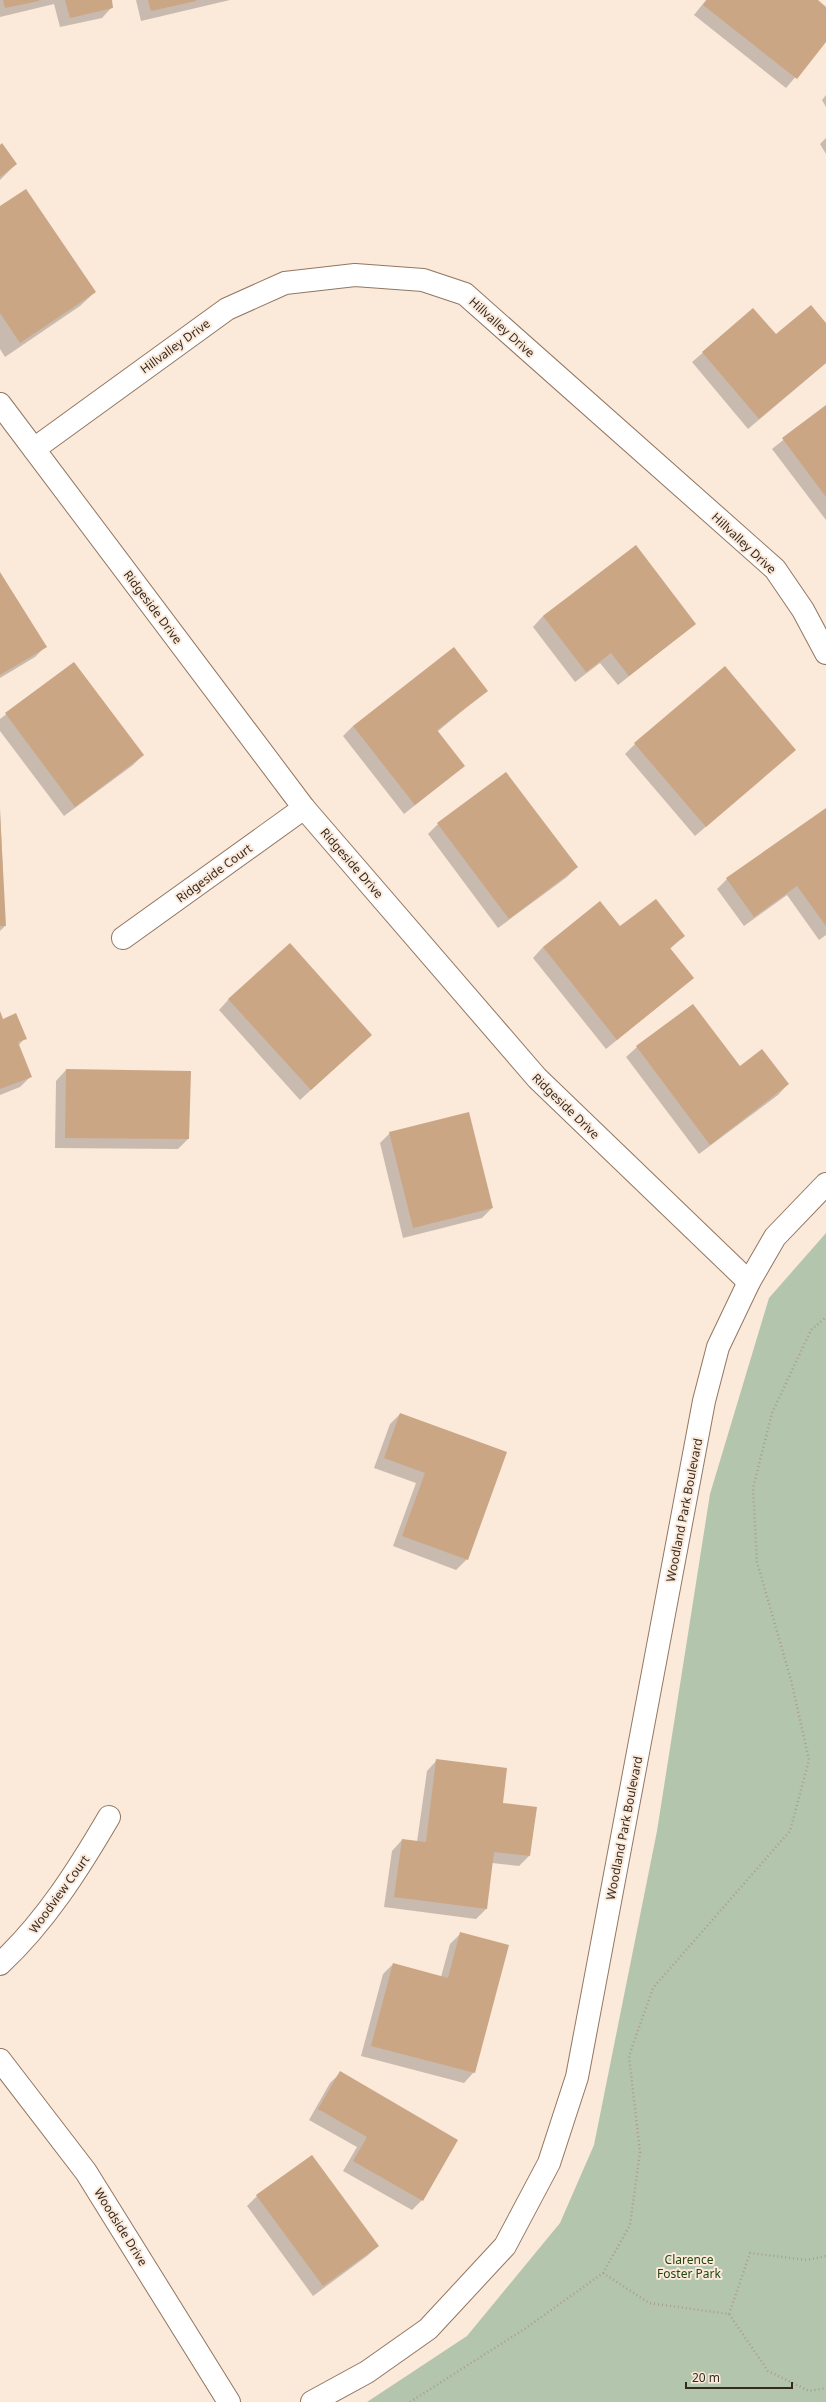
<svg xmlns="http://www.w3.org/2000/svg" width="826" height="2402" font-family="'Noto Sans',sans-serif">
<rect width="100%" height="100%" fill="#fbe9da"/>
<polygon fill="#b3c5ad" points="826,1233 826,2402 367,2402 467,2336 560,2223 594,2145 657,1831 710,1494 769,1298"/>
<g fill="#0003">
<polygon points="0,0 111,0 112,7 102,18 60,27 54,4 0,17"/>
<polygon points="136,0 230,0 141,21"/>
<polygon points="706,0 816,0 826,8 826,41 786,88 694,15"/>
<polygon points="826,95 826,107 822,100"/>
<polygon points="826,138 826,154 820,144"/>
<polygon points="0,146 16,164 0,180"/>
<polygon points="0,207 95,292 80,306 5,357 0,349"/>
<polygon points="753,310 776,336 826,325 826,363 748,429 692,362"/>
<polygon points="826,406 826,520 772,449"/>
<polygon points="636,546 695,624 618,685 600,663 575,682 533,627 543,616"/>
<polygon points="0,574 45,647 35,657 0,678"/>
<polygon points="74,663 143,755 133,765 64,816 0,731 0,719"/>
<polygon points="487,690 437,732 464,766 404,814 343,736 353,726"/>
<polygon points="635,744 795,750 695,836 625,754"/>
<polygon points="506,773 577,867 567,877 498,928 428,834 438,824"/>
<polygon points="0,807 5,926 0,931"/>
<polygon points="826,809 826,935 819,940 787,895 744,926 717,889 727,879"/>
<polygon points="620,928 684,935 670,949 693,978 606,1049 533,958 543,947"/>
<polygon points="229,999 371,1035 300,1100 219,1010"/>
<polygon points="692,1005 739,1067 788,1084 778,1095 699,1154 626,1057 637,1047"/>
<polygon points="0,1014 2,1020 25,1038 18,1046 31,1076 20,1087 0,1095"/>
<polygon points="66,1070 190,1072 188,1139 178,1149 55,1148 56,1081"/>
<polygon points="390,1133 492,1208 482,1218 403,1238 380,1143"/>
<polygon points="400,1414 467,1559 456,1570 393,1546 416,1483 374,1468 390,1424"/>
<polygon points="437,1760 502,1804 529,1856 519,1866 492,1863 486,1909 476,1919 384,1907 392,1851 402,1840 417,1842 427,1771"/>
<polygon points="460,1934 474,2072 464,2083 361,2056 383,1974 393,1964 441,1977 450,1944"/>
<polygon points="340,2073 422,2200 412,2210 343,2171 357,2147 309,2120 330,2083"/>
<polygon points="257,2196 378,2246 367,2256 313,2296 247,2206"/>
</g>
<g fill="#cba685">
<polygon points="3,0 39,0 39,1 5,8"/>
<polygon points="65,0 112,0 113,8 70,18"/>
<polygon points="148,0 196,0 196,1 151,11"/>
<polygon points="707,0 818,0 826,7 826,42 797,79 703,5"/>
<polygon points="2,143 17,164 0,177 0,145"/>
<polygon points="26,189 96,292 20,343 0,313 0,206"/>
<polygon points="811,305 826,323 826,363 759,419 702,352 753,308 776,334"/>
<polygon points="826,405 826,497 782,438"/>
<polygon points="636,545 696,624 629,676 611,653 586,672 543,616"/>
<polygon points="0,572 47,647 0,675"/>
<polygon points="454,647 488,691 437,730 465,766 415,805 353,726"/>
<polygon points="74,662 144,755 75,807 5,713"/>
<polygon points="725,666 796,750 706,827 634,743"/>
<polygon points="506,772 578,867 509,919 437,823"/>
<polygon points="826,808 826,926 797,886 754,917 726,878"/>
<polygon points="0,813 6,926 0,926"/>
<polygon points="656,899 685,936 670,948 694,978 617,1040 543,947 600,901 620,926"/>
<polygon points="290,943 372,1035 311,1090 228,999"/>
<polygon points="693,1004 740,1066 762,1049 789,1084 710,1145 636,1046"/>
<polygon points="0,1011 3,1019 16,1013 27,1039 18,1042 32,1077 0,1089"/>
<polygon points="66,1069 191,1071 189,1139 65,1138"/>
<polygon points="469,1112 493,1208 413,1228 389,1132"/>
<polygon points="400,1413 507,1452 468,1560 402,1536 425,1473 384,1458"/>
<polygon points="436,1759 507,1768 503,1803 537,1807 530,1856 494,1852 487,1909 394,1897 402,1839 426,1842"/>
<polygon points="460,1932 509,1945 475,2073 371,2046 393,1963 448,1978"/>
<polygon points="340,2071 458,2140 423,2201 353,2161 367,2137 318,2109"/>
<polygon points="312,2155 379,2246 323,2286 256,2195"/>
</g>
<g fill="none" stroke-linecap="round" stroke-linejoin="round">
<g stroke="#927761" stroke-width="24">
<g id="minor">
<polyline points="0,404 304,808 537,1078 749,1282"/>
<polyline points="34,449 227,309 285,283 355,275 423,280 465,294 775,569 803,610 826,653"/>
<polyline points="123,938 304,808"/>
<path d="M 0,1964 C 45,1922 78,1870 109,1817"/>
</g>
</g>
<g stroke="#927761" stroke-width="24">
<g id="tertiary">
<polyline points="0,2060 86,2172 229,2402"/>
<polyline points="312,2402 367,2372 428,2329 505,2246 549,2163 577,2077 704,1401 718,1347 749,1282 775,1237 826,1184"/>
</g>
</g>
<g stroke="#ab9c8f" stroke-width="2.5" stroke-dasharray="1 3" stroke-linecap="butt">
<polyline points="603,2273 649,2303 729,2314 768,2371 809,2391 826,2388"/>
<polyline points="729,2314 750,2253 807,2260 826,2256"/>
<polyline points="410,2402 526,2328 603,2273 630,2225 640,2152 629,2056 653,1988 790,1831 809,1760 791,1680 757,1562 753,1488 772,1413 811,1330 826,1317"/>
</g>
<use href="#minor" stroke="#fff" stroke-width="22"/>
<use href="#tertiary" stroke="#fff" stroke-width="22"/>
</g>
<g text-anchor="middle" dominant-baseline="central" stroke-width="4" stroke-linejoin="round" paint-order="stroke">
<g font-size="12" fill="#352a20" stroke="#fbe9da">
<text transform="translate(502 327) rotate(42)">Hillvalley Drive</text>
<text transform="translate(175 346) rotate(-36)">Hillvalley Drive</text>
<text transform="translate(744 543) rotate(43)">Hillvalley Drive</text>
<text transform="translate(153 607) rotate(53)">Ridgeside Drive</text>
<text transform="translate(352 863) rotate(49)">Ridgeside Drive</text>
<text transform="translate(214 873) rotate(-36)">Ridgeside Court</text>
<text transform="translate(566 1106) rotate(44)">Ridgeside Drive</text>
<text transform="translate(684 1510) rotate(-79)">Woodland Park Boulevard</text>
<text transform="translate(624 1828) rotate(-79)">Woodland Park Boulevard</text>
<text transform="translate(59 1894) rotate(-54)">Woodview Court</text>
<text transform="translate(121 2227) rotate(58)">Woodside Drive</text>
</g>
<g font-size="12" fill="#20460f" stroke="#fbe9da">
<text x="689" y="2259">Clarence<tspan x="689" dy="14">Foster Park</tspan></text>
</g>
</g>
<path d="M686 2382v6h106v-6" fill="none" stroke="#352a20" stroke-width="2"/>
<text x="692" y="2382" font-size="12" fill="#352a20" stroke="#fbe9da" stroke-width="3" paint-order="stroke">20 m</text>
</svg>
